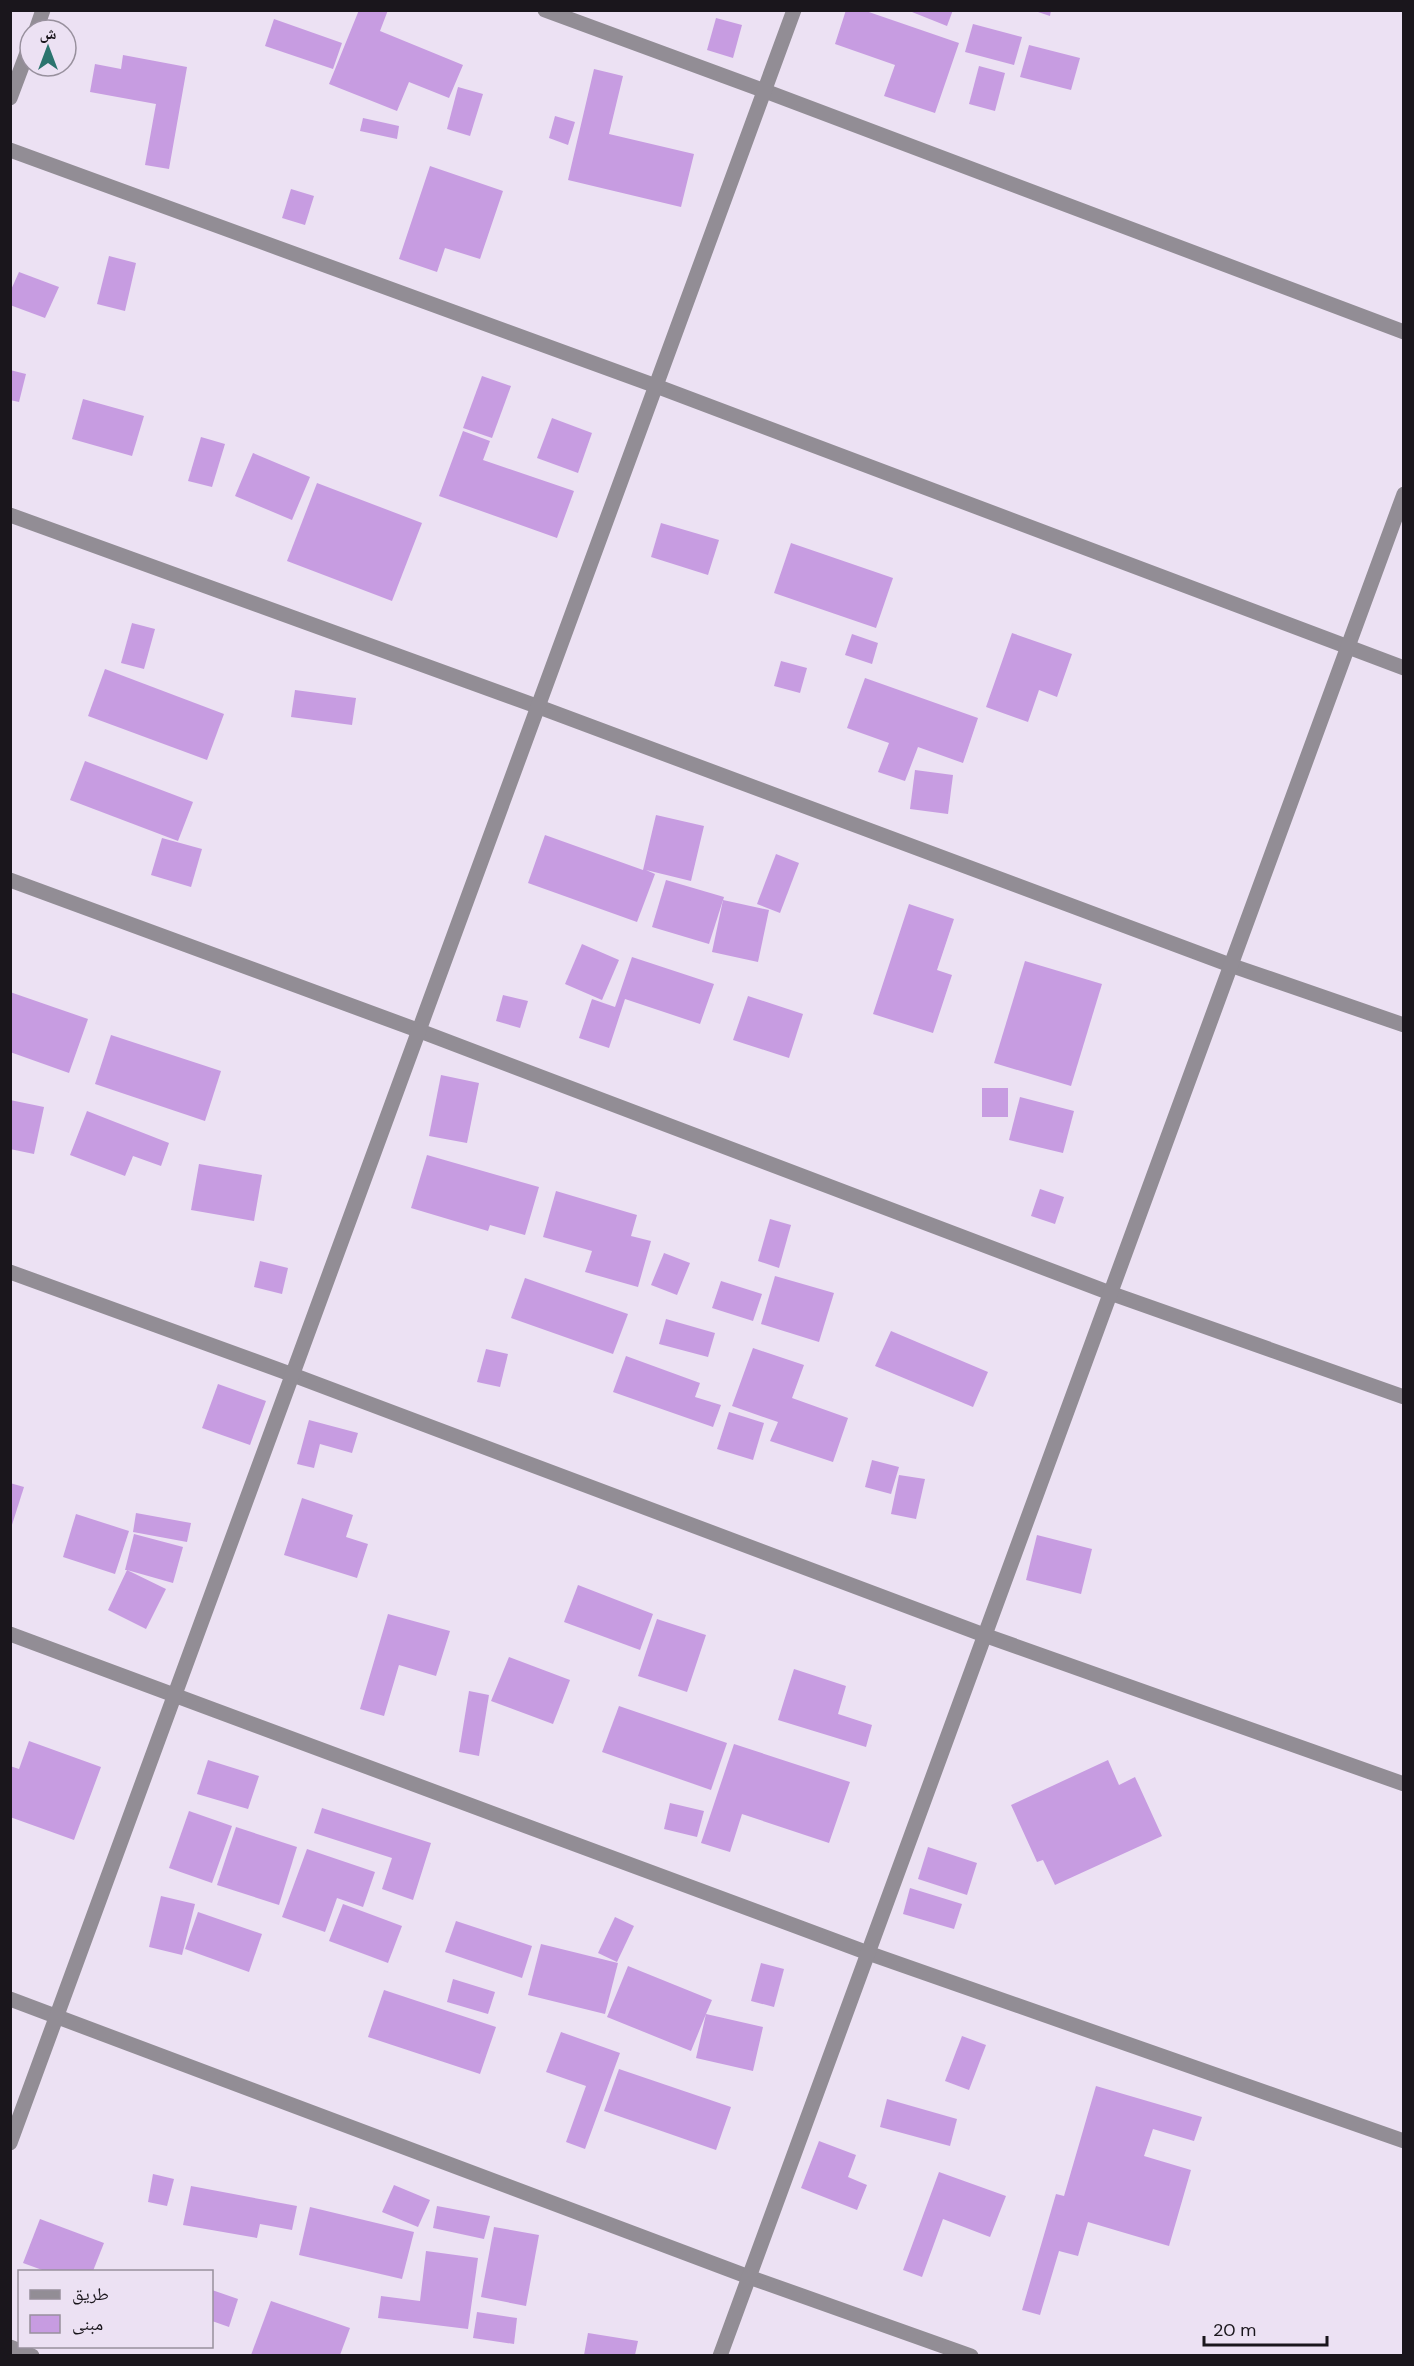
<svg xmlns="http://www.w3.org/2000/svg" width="1414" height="2366" font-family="'DM Sans','Noto Naskh Arabic',sans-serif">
<rect width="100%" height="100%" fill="#ece1f3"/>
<g fill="#c79ce1">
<polygon points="359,10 388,10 380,31 463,65 449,98 409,82 397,111 329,84"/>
<polygon points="846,10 863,10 959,43 935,113 884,96 895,65 835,44"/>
<polygon points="913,10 953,10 947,26 912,12"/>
<polygon points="1032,10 1051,10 1050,16"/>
<polygon points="716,18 742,25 733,58 707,50"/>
<polygon points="274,19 342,43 333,69 265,46"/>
<polygon points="973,24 1022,37 1014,65 965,52"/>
<polygon points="1029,45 1080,58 1071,90 1020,77"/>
<polygon points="123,55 187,67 169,169 145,165 156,104 90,92 95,64 121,69"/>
<polygon points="979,66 1005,73 995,111 969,104"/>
<polygon points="594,69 623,76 609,134 694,154 681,207 568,180"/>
<polygon points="458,87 483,94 470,136 447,129"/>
<polygon points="555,116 575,122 568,145 549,138"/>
<polygon points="363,118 399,126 397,139 360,131"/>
<polygon points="430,166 503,191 480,259 445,248 437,272 399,259"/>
<polygon points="291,189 314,196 305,225 282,218"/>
<polygon points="109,256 136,263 125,311 97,304"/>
<polygon points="19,272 59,287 45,318 10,305 10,292"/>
<polygon points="10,370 26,374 19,402 10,400"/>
<polygon points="482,376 511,386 492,438 463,428"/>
<polygon points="83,399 144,416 132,456 72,439"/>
<polygon points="552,418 592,433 578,473 537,458"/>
<polygon points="463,431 490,441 483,460 574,491 557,538 439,496"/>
<polygon points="201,437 225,444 212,487 188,481"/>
<polygon points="253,453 310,477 292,520 235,496"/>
<polygon points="317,483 422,523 392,601 287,561"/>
<polygon points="661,523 719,540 708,575 651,557"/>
<polygon points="791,543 893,578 876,628 774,593"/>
<polygon points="132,623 155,629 144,669 121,663"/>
<polygon points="1012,633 1072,654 1057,697 1039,690 1028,722 986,707"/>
<polygon points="852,634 878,643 872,664 845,655"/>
<polygon points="781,661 807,668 800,693 774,686"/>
<polygon points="105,669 224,714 207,760 88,716"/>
<polygon points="865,678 978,718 963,763 918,747 905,781 878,772 889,743 847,728"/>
<polygon points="295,690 356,698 352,725 291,717"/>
<polygon points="85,761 193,802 178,841 70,800"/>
<polygon points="915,770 953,775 948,814 910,809"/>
<polygon points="656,815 704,826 691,881 646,870 655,874 637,922 528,883 545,835 643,870"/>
<polygon points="162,838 202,849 191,887 151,875"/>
<polygon points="776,854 799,863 780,913 757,904"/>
<polygon points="666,880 724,897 709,944 652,927"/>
<polygon points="723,900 769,910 758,962 712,952"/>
<polygon points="909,904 954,919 937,970 952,975 933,1033 873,1014"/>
<polygon points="582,944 619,960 602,1000 565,984"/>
<polygon points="632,957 714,984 700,1024 625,999 609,1048 579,1038 592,999 615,1007"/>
<polygon points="1025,961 1102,984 1071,1086 994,1063"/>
<polygon points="10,992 88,1019 69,1073 10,1052"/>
<polygon points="503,995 528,1001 520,1028 496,1021"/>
<polygon points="748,996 803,1014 789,1058 733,1040"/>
<polygon points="111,1035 221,1071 205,1121 95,1084"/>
<polygon points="441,1075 479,1083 467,1143 429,1136"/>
<rect x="982" y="1088" width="26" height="29"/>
<polygon points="1020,1097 1074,1111 1063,1153 1009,1140"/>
<polygon points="10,1100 44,1107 34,1154 10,1149"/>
<polygon points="87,1111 169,1143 161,1166 133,1156 125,1176 70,1155"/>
<polygon points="427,1155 539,1187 525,1235 490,1225 488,1231 411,1208"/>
<polygon points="199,1164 262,1175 254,1221 191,1210"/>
<polygon points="1040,1189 1064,1197 1055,1224 1031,1216"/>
<polygon points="556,1191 637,1215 631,1236 651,1241 638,1287 585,1272 592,1251 543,1237"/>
<polygon points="770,1219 791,1225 779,1268 758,1261"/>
<polygon points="664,1253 690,1263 677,1295 651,1285"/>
<polygon points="260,1261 288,1268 282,1294 254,1287"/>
<polygon points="775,1276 834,1293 819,1342 761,1324"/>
<polygon points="525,1278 628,1314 613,1354 511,1318"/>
<polygon points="721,1281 762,1294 753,1321 712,1308"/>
<polygon points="666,1319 715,1333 708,1357 659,1344"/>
<polygon points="891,1331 988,1372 973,1407 875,1366"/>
<polygon points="753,1348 804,1365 792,1398 848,1418 833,1462 770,1441 778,1422 732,1406"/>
<polygon points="486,1349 508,1354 500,1387 477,1382"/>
<polygon points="626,1356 700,1383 695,1397 721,1405 713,1427 613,1392"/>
<polygon points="218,1384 266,1401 250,1445 202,1428"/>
<polygon points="729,1412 764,1423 753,1460 717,1449"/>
<polygon points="309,1420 358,1433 352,1453 320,1444 314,1468 297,1464"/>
<polygon points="872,1460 899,1467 891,1494 865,1487"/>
<polygon points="899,1475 925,1479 916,1519 891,1514"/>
<polygon points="10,1483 24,1487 11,1528 10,1528"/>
<polygon points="302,1498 353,1515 346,1537 368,1544 357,1578 284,1555"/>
<polygon points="136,1513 191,1523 187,1542 133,1532"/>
<polygon points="76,1514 129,1531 115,1574 63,1557"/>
<polygon points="134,1534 183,1547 173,1583 127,1570 166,1589 146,1629 108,1610 127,1570 125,1570"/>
<polygon points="1037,1535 1092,1549 1081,1594 1026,1580"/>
<polygon points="578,1585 653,1614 640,1650 564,1622"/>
<polygon points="388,1614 450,1631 436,1676 399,1665 384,1716 360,1709"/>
<polygon points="657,1619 706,1635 687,1692 638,1676"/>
<polygon points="509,1657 570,1680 553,1724 491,1701"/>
<polygon points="794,1669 846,1686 838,1714 872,1725 866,1747 778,1720"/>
<polygon points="469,1691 489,1695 479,1756 459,1752"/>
<polygon points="619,1706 727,1743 711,1790 602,1752"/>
<polygon points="29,1741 101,1767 74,1840 10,1817 10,1766 19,1769"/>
<polygon points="734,1744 850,1782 829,1843 742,1814 730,1852 701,1843"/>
<polygon points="208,1760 259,1776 248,1809 197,1794"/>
<polygon points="1108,1760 1119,1785 1135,1777 1162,1836 1055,1885 1043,1860 1037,1862 1011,1805"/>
<polygon points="670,1803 704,1811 697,1837 664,1829"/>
<polygon points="322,1808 431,1843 413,1900 382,1889 392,1858 314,1833"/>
<polygon points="189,1811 232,1826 212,1883 169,1868"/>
<polygon points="236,1827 297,1847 279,1905 217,1885"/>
<polygon points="928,1847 977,1863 967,1895 918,1879"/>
<polygon points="307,1849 375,1872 363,1907 337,1898 325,1932 282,1917"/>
<polygon points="910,1888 962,1904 954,1929 903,1914"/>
<polygon points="161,1896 195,1904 182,1955 149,1947"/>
<polygon points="343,1904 402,1926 388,1963 329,1941"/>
<polygon points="198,1912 262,1934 249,1972 185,1949"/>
<polygon points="615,1917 634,1926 617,1962 598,1953"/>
<polygon points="456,1921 532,1946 522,1978 445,1952"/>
<polygon points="541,1944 618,1963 605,2014 528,1995"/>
<polygon points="761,1963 784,1969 774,2007 751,2001"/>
<polygon points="628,1966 712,2000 706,2014 763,2027 753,2071 696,2058 706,2014 691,2051 607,2017"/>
<polygon points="453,1979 495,1992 488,2014 447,2002"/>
<polygon points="384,1990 496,2027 480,2074 368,2037"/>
<polygon points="561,2032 620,2053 585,2149 566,2142 586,2086 546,2072"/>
<polygon points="962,2036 986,2045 969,2090 945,2081"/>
<polygon points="619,2069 731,2107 716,2150 604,2111"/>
<polygon points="1096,2086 1202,2117 1194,2141 1153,2129 1144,2156 1191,2170 1169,2246 1088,2222 1078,2256 1059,2251 1040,2315 1022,2310 1056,2194 1064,2196"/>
<polygon points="887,2099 957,2119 950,2146 880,2127"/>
<polygon points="819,2141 856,2155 848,2177 867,2185 857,2210 801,2188"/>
<polygon points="939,2172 1006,2196 990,2237 943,2219 922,2277 903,2270"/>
<polygon points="153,2174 174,2179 167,2206 148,2202"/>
<polygon points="394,2185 430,2200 418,2227 382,2212"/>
<polygon points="191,2186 297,2206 292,2230 260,2224 257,2238 183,2225"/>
<polygon points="437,2206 490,2216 484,2239 433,2228"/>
<polygon points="310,2207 414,2232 402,2279 299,2255"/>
<polygon points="40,2219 104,2243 93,2271 45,2271 23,2263"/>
<polygon points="494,2227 539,2235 526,2306 481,2297"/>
<polygon points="426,2251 478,2258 468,2329 378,2318 381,2296 420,2301"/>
<polygon points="212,2290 238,2299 229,2327 212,2321"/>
<polygon points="271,2301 350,2328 340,2355 251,2355"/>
<polygon points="477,2312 517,2318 514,2344 473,2338"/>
<polygon points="588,2333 638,2341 635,2355 584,2355"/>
</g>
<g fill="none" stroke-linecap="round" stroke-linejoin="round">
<g stroke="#928d95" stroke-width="15">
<polyline points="545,10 765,91 1404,332"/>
<polyline points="36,30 43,10"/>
<polyline points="10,98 30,45"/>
<polyline points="10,150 656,386 1404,668"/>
<polyline points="10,515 539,707 1230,965 1404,1025"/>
<polyline points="10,880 420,1031 1110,1293 1404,1397"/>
<polyline points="10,1272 293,1375 984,1635 1404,1784"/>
<polyline points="10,1634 868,1953 1404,2141"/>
<polyline points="10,1999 749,2277 971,2356"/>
<polyline points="10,2143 794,10"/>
<polyline points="10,2347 32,2356"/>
<polyline points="720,2356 1404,494"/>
</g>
</g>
<rect width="1414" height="2366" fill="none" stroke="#1a161c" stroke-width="24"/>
<rect x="18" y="2270" width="195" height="78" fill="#ece1f3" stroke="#98909d" stroke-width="1.5"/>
<rect x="30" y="2290" width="30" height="9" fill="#928d95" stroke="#98909d" stroke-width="1.5"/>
<text x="72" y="2300" font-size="18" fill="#1a161c">طريق</text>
<rect x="30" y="2315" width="30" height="18" fill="#c79ce1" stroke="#98909d" stroke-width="1.5"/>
<text x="72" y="2330" font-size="18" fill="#1a161c">مبنى</text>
<g transform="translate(48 48)"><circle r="28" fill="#ece1f3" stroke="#98909d" stroke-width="1.5"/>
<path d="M0-4.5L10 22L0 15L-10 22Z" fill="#2b746e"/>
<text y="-9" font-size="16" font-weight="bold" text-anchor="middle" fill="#1a161c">ش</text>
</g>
<path d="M1204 2336v9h123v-9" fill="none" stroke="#1a161c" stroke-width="3"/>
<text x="1213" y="2336" font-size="18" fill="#1a161c" stroke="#ece1f3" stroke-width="4.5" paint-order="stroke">20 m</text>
</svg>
